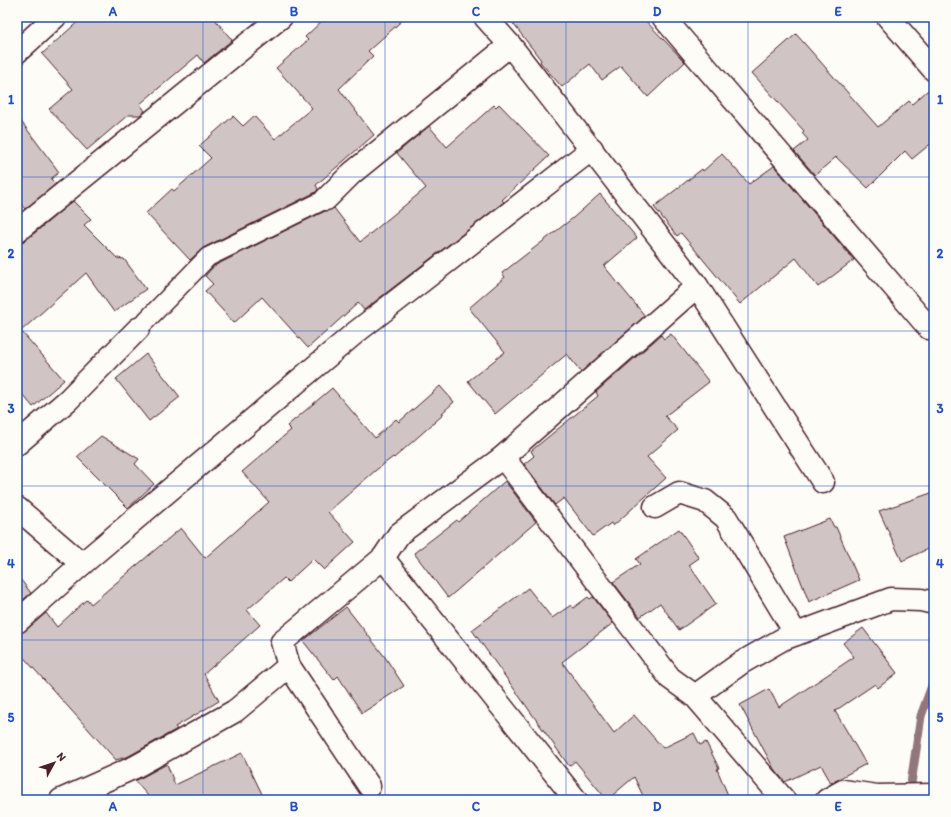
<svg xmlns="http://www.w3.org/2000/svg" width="951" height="817" font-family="Itim,sans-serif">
<rect width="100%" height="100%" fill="#fdfcf7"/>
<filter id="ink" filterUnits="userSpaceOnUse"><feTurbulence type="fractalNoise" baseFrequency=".025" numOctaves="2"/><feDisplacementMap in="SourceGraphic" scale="8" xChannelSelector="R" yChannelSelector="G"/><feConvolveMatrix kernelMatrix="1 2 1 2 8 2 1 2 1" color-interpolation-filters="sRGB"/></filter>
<g filter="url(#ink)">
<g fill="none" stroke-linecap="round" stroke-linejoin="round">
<polyline stroke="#91777b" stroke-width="9" points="909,797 921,716 934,680"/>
</g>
<g fill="#d0c5c4" stroke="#4a1f2b">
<polygon points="83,17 213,17 232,40 204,63 198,55 140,104 145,111 140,115 128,115 87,150 49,109 73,89 42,54"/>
<polygon points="326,17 406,17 368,51 373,56 339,89 374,135 316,185 318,189 316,192 203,248 190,260 146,213 172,189 174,191 211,158 199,146 233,116 243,126 254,116 275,139 312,108 276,68 308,40 305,37"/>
<polygon points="508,17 642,17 685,62 648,97 621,66 602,80 590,64 562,87 540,62 541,60"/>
<polygon points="796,34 878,127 909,101 912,104 934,85 934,141 912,159 905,151 868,188 836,157 815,175 794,151 808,140 802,133 804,131 752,73"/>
<polygon points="499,104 549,156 502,200 504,202 364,310 358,303 308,348 262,297 234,323 205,291 213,284 205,276 214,266 325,211 334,208 360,242 426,188 397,153 429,126 447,147 494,105 496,107"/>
<polygon points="17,116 59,172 51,179 56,184 25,209 17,200"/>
<polygon points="722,154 749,184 774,166 854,260 818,287 796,258 740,304 681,233 677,236 654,207 702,169 703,171"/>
<polygon points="600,194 637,238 604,266 645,316 581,372 567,354 495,414 468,381 505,352 469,308 505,277 502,273 573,218"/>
<polygon points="73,201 91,219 84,225 117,258 124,259 146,289 114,312 86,273 21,331 64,380 33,407 17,388 17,244 25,241"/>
<polygon points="671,334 709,382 665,416 678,430 647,457 666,478 613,526 611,523 593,536 564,498 555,505 524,464 534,456 531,451 598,396 596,392 661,335 664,339"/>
<polygon points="146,354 180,397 149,421 116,379"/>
<polygon points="440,386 454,402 442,413 444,414 394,458 393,457 376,470 328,512 355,542 324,570 313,559 288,582 284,578 247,610 260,625 204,674 219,701 175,727 177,729 129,756 116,760 17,650 17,634 25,631 46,613 57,627 87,599 91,604 181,528 205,558 269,502 242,472 291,430 287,426 332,388 375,438 396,419 399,422"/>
<polygon points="101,436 139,459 135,464 154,484 128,508 77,457"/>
<polygon points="505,481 536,522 448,598 414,553 457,520 458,522"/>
<polygon points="934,492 934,546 902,561 879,511"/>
<polygon points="830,519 834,527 836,527 859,580 809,602 784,537"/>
<polygon points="679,529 699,558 689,565 716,604 679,630 660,603 640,617 613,582 640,564 636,559"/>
<polygon points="17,575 31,593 17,605"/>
<polygon points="528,588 552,618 571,605 573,608 588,597 590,599 593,597 613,623 562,662 614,733 634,715 663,748 694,733 700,745 706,742 719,768 717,769 730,800 645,800 634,777 607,800 575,761 569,766 472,630"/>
<polygon points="346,607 385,657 404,686 362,713 338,676 334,680 303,641"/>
<polygon points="863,628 897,673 878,688 875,684 835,711 866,764 831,783 821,765 785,782 774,769 740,705 769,689 779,707 854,657 843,643"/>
<polygon points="242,753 265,800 143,800 149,797 135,781 167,764 175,785"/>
</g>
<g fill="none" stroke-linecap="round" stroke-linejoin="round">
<g stroke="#4a1f2b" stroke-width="21">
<polyline id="service" points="138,329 208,257 326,199"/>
</g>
<g stroke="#4a1f2b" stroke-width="25">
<g id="minor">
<polyline points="485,17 510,45 697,286 823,482"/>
<polyline points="663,17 929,328"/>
<polyline points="888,17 934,70"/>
<polyline points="17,52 55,17"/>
<polyline points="326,199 352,173 510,45"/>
<polyline points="17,231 281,17"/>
<polyline points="17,444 68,400 138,329"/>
<polyline points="503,457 670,678 695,696 784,800"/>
<polyline points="655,507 679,493 705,501 726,518 796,634"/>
<polyline points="17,508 82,564"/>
<polyline points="383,558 576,800"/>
<polyline points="17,622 82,564 355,333 592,149"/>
<polyline points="695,696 741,663 783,639 891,599 921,600 934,603"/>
<polyline points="369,786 289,666 282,642 383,558 399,534 503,457 697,286"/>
<polyline points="61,800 135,767 235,711 289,666"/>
<polyline points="827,800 843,791 877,796 934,795"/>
</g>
</g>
<use href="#service" stroke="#fdfcf7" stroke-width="18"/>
<use href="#minor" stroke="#fdfcf7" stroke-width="22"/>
</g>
</g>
<path fill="none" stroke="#1d4ed8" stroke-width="1" stroke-opacity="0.55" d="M 203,17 L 203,800M 385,17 L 385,800M 566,17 L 566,800M 748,17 L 748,800M 17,177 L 934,177M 17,331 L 934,331M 17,486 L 934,486M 17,640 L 934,640"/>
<rect width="951" height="817" fill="none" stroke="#fdfcf7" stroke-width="44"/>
<g transform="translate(54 763) rotate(50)" stroke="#fdfcf7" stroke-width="3" paint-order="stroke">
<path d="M0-3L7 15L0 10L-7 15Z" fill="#4a1f2b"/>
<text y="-6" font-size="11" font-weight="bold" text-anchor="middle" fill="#4a1f2b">N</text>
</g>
<rect x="22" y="22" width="907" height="773" fill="none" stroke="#1d4ed8" stroke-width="1.5"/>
<g font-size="13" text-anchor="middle" font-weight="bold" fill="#1d4ed8">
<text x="113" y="16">A</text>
<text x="294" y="16">B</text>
<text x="476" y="16">C</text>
<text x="657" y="16">D</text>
<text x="838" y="16">E</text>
<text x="11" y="104">1</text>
<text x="940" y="104">1</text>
<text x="11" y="258">2</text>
<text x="940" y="258">2</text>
<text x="11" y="413">3</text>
<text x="940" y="413">3</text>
<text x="11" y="568">4</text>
<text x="940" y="568">4</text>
<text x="11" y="722">5</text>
<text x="940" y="722">5</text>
<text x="113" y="811">A</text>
<text x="294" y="811">B</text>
<text x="476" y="811">C</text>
<text x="657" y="811">D</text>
<text x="838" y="811">E</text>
</g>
</svg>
